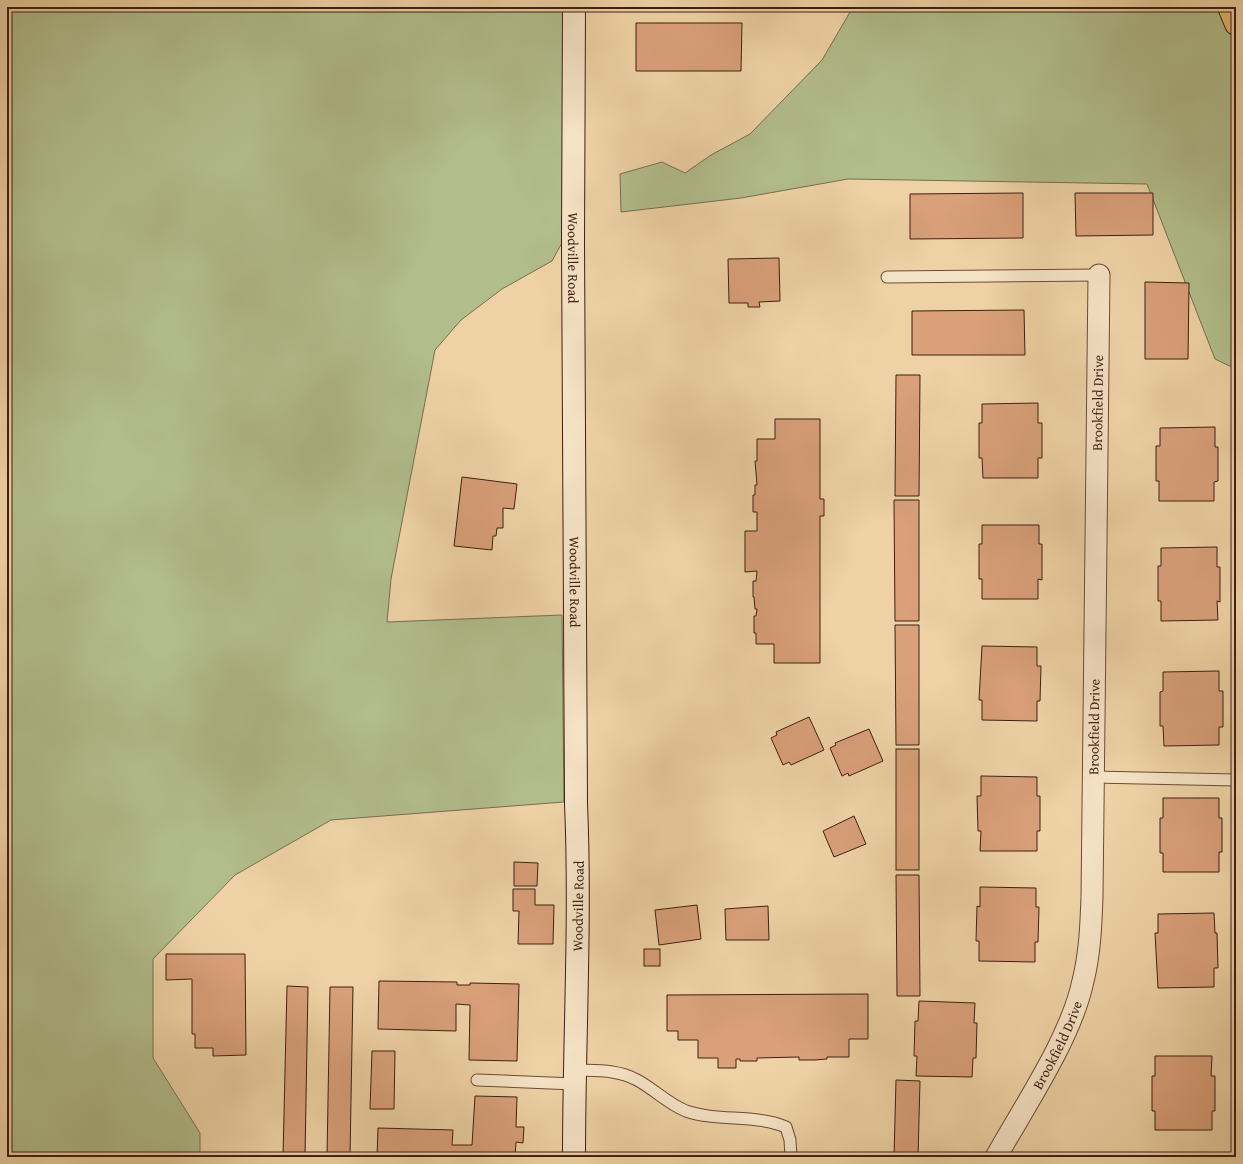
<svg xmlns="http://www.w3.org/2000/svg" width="1243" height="1164" font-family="'Gentium Book Plus',serif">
<rect width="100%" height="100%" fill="#eed2a5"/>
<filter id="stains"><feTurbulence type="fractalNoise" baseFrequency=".005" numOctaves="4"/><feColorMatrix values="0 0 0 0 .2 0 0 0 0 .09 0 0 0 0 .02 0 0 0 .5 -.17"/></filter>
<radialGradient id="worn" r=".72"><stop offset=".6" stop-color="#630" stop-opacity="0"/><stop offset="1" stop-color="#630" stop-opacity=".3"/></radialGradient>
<g fill="#b2bd8c" stroke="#786e50">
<polygon points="7,7 566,7 563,241 552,261 502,289 461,320 435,350 391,579 387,622 562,615 564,802 331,820 235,875 153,959 153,1058 200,1133 200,1157 7,1157"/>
<polygon points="853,7 1236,7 1236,369 1215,359 1147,184 848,179 741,198 621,212 620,174 662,162 685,173 711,155 750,134 822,60"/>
</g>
<g fill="#d9a07a" stroke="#3f1f13">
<polygon points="636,23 742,23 741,71 636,71"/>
<polygon points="1023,193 1023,238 910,239 910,194"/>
<polygon points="1075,193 1153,193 1153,235 1076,236"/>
<polygon points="779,258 780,301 759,302 760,307 748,307 748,303 729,303 728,259"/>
<polygon points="1145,282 1189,283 1188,359 1145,359"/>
<polygon points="1024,310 1025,355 912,355 912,311"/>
<polygon points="896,375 920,375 919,496 895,496"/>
<polygon points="1038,403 1038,423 1042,423 1042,458 1038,458 1038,478 983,478 982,458 979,458 979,423 982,423 982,404"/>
<polygon points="775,419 820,419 820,499 824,499 824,516 820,516 820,663 774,663 774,644 756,644 756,633 754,633 754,616 756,616 757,609 755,609 754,597 753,597 753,581 756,581 757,571 745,572 745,531 757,531 757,512 753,512 753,495 755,495 755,485 757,485 755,461 757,461 757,439 775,439"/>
<polygon points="1215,427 1215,447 1218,447 1218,481 1214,482 1214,501 1159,501 1159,481 1156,481 1156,446 1160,446 1160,428"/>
<polygon points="462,477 517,484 514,509 503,508 503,528 497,528 496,536 493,536 492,550 454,546"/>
<polygon points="894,500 919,500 919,621 895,621"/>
<polygon points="982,525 1039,525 1039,544 1042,544 1042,580 1038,579 1038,599 982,599 982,579 979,579 979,544 982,544"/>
<polygon points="1217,547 1217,567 1220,567 1220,602 1217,601 1218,620 1161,621 1161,601 1158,601 1158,566 1161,566 1161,548"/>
<polygon points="895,625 919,625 919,745 896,745"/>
<polygon points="982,646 1037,647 1037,666 1041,666 1040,701 1037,701 1037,721 982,720 982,700 979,700"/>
<polygon points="1219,671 1219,691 1223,691 1223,727 1219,727 1219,745 1164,746 1163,726 1160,726 1160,692 1163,691 1163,672"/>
<polygon points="809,717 824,750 791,765 789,762 783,765 771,738 777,735 776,732"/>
<polygon points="869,729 883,761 849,776 848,773 842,776 830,748 836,745 835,743"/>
<rect x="896" y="749" width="23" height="121"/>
<polygon points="981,776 1037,777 1037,796 1040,796 1040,831 1037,831 1037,851 980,851 981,831 978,831 977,796 981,796"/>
<polygon points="1163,798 1219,798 1219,818 1222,818 1222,852 1219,852 1219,872 1163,872 1163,853 1160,853 1160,818 1163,818"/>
<polygon points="854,816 866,844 834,857 823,831"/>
<polygon points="514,862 538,863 537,886 514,886"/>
<polygon points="896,875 919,875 920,996 897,996"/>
<polygon points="980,887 1036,888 1036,907 1039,907 1038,942 1035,942 1035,962 979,961 979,941 976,941 977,906 980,907"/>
<polygon points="513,889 535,889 535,905 554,905 553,944 518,944 519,911 513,911"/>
<polygon points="697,905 701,939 659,945 655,910"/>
<polygon points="768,906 769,940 726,940 725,909"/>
<polygon points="1214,913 1215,933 1217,933 1218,968 1214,968 1214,987 1158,988 1155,933 1158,933 1158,914"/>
<rect x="644" y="949" width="16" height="17"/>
<polygon points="166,954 245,954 246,1055 213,1056 213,1048 195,1048 195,1034 192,1034 192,979 166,980"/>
<polygon points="379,981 457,982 457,985 470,985 470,983 519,984 517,1061 469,1060 470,1005 456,1004 456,1031 378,1029"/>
<polygon points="287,986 308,987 305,1157 283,1157"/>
<polygon points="330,987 353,987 350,1157 327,1157"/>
<polygon points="868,994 868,1039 849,1039 849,1057 827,1057 827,1059 815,1060 799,1060 799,1057 757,1058 757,1061 740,1061 740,1059 736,1059 736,1068 718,1068 718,1058 698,1058 698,1040 678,1040 678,1031 667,1031 667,995"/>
<polygon points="919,1001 975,1003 974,1023 977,1023 976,1058 973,1058 972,1077 916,1076 917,1056 914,1056 915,1021 918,1021"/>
<polygon points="372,1051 395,1051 394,1109 370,1109"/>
<polygon points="1155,1056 1212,1056 1211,1076 1215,1076 1215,1111 1212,1111 1212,1130 1155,1130 1155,1111 1152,1111 1152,1076 1155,1076"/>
<polygon points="896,1080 920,1081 918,1157 894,1157"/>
<polygon points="475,1096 517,1097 516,1127 524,1127 523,1143 516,1142 515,1157 377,1157 378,1128 453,1130 452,1145 472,1145"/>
</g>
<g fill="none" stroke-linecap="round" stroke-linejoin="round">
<g stroke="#6b4c38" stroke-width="13">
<g id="lane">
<polyline points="887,277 1099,275"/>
<polyline points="1093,777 1236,780"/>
<path d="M 574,1070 C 596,1071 617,1069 637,1080 C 654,1089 668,1104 686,1111 C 718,1122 755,1114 786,1127 L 790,1140 L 791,1157"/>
<polyline points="477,1080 574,1084"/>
</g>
</g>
<g stroke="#6b4c38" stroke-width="23">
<g id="street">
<path id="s1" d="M 996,1157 C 1025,1105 1071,1038 1083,981 C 1090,953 1091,925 1092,897 L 1099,275"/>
</g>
</g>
<g stroke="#3f1f13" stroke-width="24">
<g id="secondary">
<path id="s2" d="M 574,7 L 573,242 L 576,803 C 581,921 574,1039 574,1157"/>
</g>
</g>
<g stroke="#3f1f13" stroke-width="24">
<polyline id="highway" points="1229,7 1236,24"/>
</g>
<use href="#lane" stroke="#f4e2c4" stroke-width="11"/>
<use href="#street" stroke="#f4e2c4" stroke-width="21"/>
<use href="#secondary" stroke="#f4e2c4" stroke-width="22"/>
<use href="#highway" stroke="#e7b972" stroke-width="22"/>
</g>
<g text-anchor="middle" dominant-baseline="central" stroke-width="4" stroke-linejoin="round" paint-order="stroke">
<g font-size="14" fill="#3f1f13" stroke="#f4e2c4">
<text stroke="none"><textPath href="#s2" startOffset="251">Woodville Road</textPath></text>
<text stroke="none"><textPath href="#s1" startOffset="776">Brookfield Drive</textPath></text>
<text stroke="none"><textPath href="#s2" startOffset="575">Woodville Road</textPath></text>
<text stroke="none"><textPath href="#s1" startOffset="452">Brookfield Drive</textPath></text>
<text transform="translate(578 906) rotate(-89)">Woodville Road</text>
<text stroke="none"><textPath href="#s1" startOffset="128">Brookfield Drive</textPath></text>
</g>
</g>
<rect width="1243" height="1164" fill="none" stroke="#eed2a5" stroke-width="24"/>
<rect x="8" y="8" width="1227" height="1148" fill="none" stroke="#3f1f13" stroke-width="2"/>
<rect x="12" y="12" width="1219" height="1140" fill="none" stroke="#3f1f13"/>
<rect width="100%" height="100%" filter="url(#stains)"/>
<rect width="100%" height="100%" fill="url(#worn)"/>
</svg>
